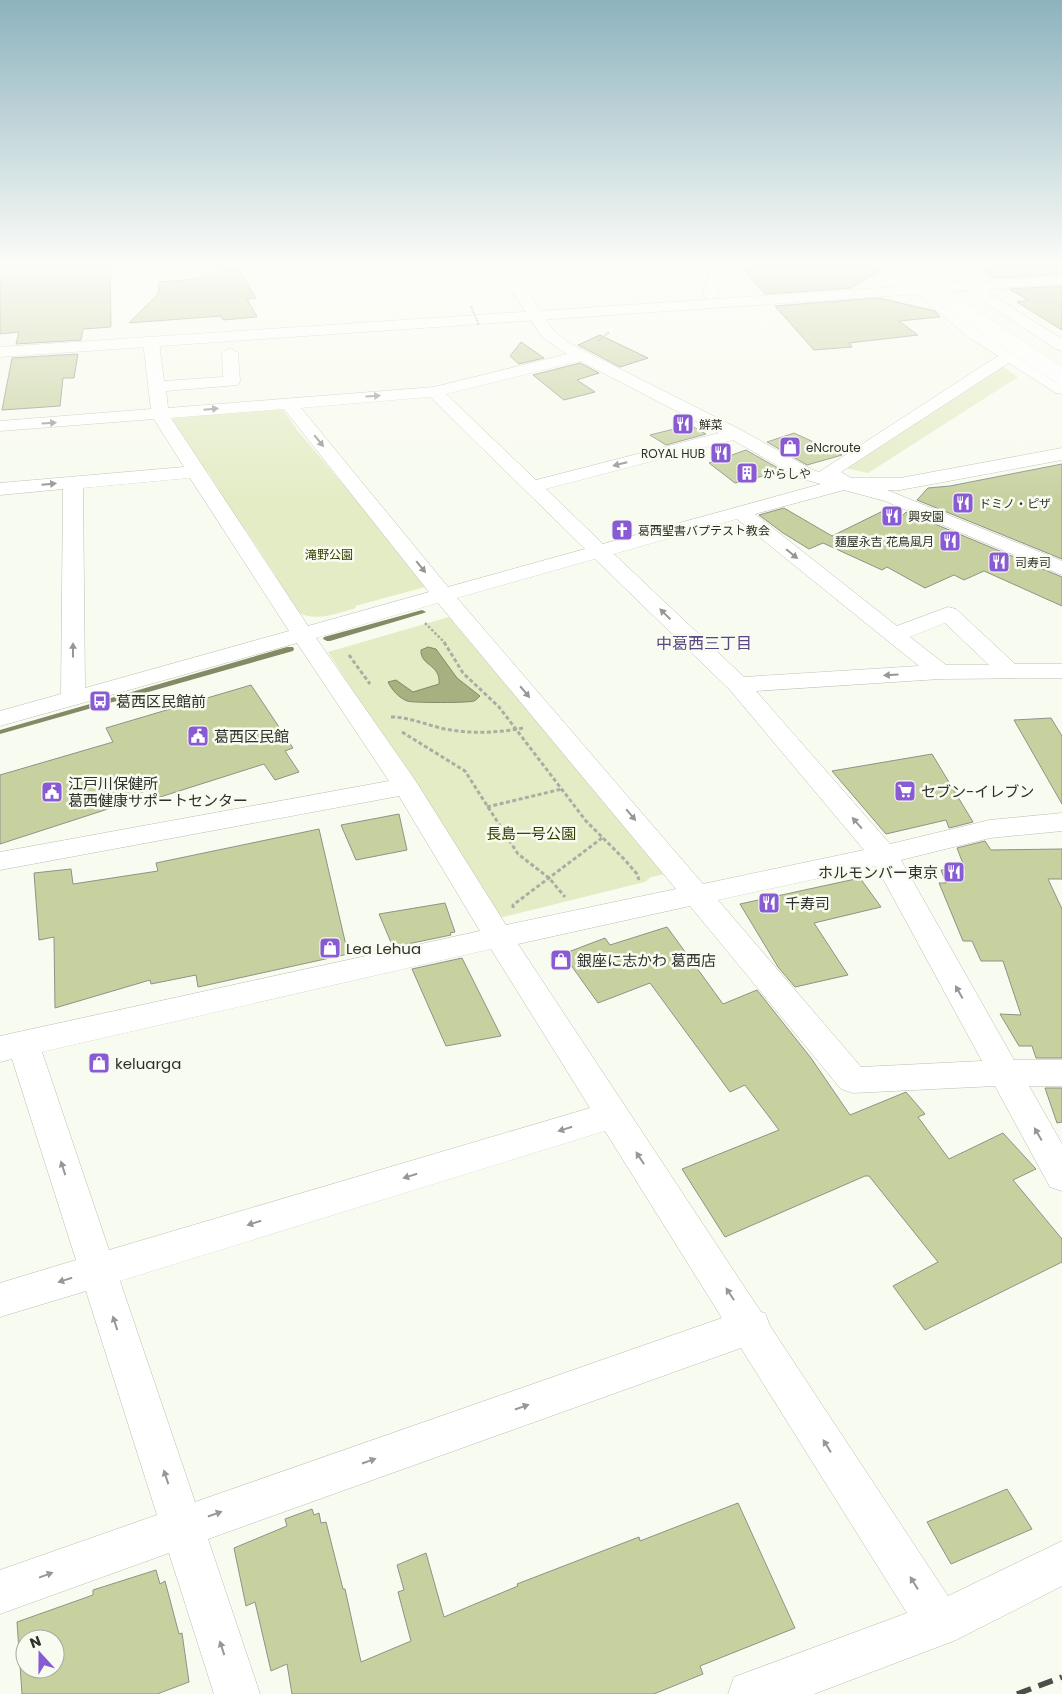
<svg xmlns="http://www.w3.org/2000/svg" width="1062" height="1694" font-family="Poppins,'Noto Sans JP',sans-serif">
<rect width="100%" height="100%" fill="#f8fbef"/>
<g fill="#e4ecc6">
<polygon points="1001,365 1018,377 868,473 841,467"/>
<path d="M 275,407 L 283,410 L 298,431 L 429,586 L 355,606 L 356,608 C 329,616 301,627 284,597 C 280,590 277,584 276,576 L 246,530 L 240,527 L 215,492 L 219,490 L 208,472 L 192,465 L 198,458 L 170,420 L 180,415 Z"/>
<polygon points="449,617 665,874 651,877 645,882 499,918 328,652"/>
</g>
<path fill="#a6b080" stroke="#828a66" d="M 428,647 L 436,649 L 457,678 L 480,696 C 479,697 475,701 474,701 C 469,703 412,703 407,701 C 398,697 392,690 388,682 L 396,680 L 413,692 L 439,684 C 441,664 420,666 421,650 Z"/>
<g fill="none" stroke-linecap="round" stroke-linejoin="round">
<g fill="#828a66" fill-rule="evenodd">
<polygon points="422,610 426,612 424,613 330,641 327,641 323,639 324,637"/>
<polygon points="287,647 293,647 294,649 293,651 0,734 0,730"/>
</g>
</g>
<g fill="#c7d1a0" stroke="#8f9287" fill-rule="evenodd">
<polygon points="0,263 110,263 111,327 83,329 81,340 16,344 19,332 0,334"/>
<polygon points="738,263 802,263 804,267 891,264 851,288 765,294"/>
<polygon points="975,263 1062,263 1062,274 994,278"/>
<polygon points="221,267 238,269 256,298 247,299 257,317 223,320 221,316 129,323 158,294 159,282 196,279"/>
<polygon points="1062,286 1062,330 1017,302 1028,300 1009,289"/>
<polygon points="879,298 935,311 940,317 899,321 918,335 849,343 852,347 814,350 775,306"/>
<polygon points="600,335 648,358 620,367 578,345"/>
<polygon points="521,342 544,358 519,364 510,356"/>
<polygon points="78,354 74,378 63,378 60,406 2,410 12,358"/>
<polygon points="580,363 599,373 577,380 595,392 564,400 533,375"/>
<polygon points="690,425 706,434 666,445 650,435"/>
<polygon points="794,433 842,455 807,465 767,442"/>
<polygon points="746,450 783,471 735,483 709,463"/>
<polygon points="1062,464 1062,559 917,500 928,488 950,486"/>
<polygon points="784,508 832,536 887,509 902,516 906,512 1062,577 1062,606 984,571 964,580 954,575 925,588 887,567 882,570 823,543 809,549 783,533 759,515"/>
<polygon points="251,685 293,748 285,751 299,772 275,780 264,764 157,798 152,789 109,803 111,808 0,844 0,775 113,742 106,728"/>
<polygon points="1051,718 1062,736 1062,804 1014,720"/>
<polygon points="932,754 973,822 949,828 946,820 886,834 832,771"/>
<polygon points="399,814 407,850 356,860 341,825"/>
<polygon points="319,829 348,954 198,987 196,975 151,984 150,980 55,1008 54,937 39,940 34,873 71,869 73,884 158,871 156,863"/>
<polygon points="985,841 991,850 1062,849 1062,879 1048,879 1062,909 1062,1058 1036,1058 1032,1046 1019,1046 1000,1014 1021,1015 1003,961 981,961 972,941 963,941 939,883 946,883 941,870 965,869 957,848"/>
<polygon points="860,878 881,907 814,923 848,975 795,987 778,967 740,904"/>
<polygon points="445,903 455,932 450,933 451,935 393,947 379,914"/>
<polygon points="667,927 723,1004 757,990 811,1058 850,1115 906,1092 925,1114 918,1117 949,1159 1003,1133 1036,1169 1013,1180 1062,1239 1062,1262 925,1330 893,1286 938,1262 869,1176 865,1176 725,1237 682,1169 779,1130 745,1085 730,1092 650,983 598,1003 563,954 605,938 610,945"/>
<polygon points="462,958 501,1036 446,1046 412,969"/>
<polygon points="1045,1088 1062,1088 1062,1122 1057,1123"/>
<polygon points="1007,1489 1032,1529 951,1564 927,1522"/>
<polygon points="738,1503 795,1628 700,1666 703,1674 654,1694 292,1694 287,1664 271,1671 255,1602 246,1606 234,1548 287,1526 285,1519 312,1509 314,1515 319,1513 321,1523 326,1522 343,1589 345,1589 361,1662 411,1641 398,1592 404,1590 397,1565 426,1553 444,1617 518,1586 517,1584 639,1537 640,1541"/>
<path d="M 156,1570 L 160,1584 L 165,1581 L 179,1634 L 182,1633 L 189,1682 L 157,1694 L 22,1694 L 17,1622 L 93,1595 L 93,1590 ZM 25,1639 L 55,1639 L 55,1669 L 25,1669 Z"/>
</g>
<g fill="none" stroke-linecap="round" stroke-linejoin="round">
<g stroke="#bcbeb3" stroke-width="1">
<g id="minor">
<path d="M 494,263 L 508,263 L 554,331 L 571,344 L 741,430 L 813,470 L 819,472 L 1004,352 L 1016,352 L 1018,355 L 1016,358 L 841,472 L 851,478 L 900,478 L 1062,448 L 1062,460 L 900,490 L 887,490 L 1062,561 L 1062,575 L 885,501 L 844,490 L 755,514 L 897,626 L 948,607 L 956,609 L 1015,664 L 1062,664 L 1062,678 L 940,679 L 756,691 L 890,844 L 990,820 L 1062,813 L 1062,831 L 990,838 L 901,860 L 1014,1060 L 1062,1060 L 1062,1086 L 1029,1086 L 1062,1144 L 1062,1191 L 1050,1187 L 995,1086 L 853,1093 L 841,1089 L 690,906 L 518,944 L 761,1312 L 765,1313 L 770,1326 L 948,1596 L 1062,1541 L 1062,1586 L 956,1640 L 814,1694 L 728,1694 L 734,1677 L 907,1613 L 741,1348 L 208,1539 L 260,1694 L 214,1694 L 169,1553 L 0,1614 L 0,1570 L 157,1515 L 86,1291 L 0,1317 L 0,1283 L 76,1260 L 12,1059 L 0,1062 L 0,1036 L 480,931 L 399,796 L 0,870 L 0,852 L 389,781 L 297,643 L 0,726 L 0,711 L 61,694 L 63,489 L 0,495 L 0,483 L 184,467 L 154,419 L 0,431 L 0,421 L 151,409 L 143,342 L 151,337 L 159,342 L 164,381 L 223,377 L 222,353 L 230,348 L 238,353 L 240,381 L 238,385 L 166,391 L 168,408 L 434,387 L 567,354 L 542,337 ZM 580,361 L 719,433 L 536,480 L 446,394 ZM 430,397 L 585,549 L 448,587 L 301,408 ZM 284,409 L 429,592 L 308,626 L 171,418 ZM 733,440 L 799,478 L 821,484 L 603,544 L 546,489 ZM 190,478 L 289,631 L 85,688 L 83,488 ZM 737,519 L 919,666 L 744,677 L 614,554 ZM 595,559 L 730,690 L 864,850 L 703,884 L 457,598 ZM 438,603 L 676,889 L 506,925 L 415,780 L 316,638 ZM 945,623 L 989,665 L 946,665 L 910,637 ZM 876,866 L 982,1061 L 861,1067 L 718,900 ZM 491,949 L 590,1108 L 109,1250 L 42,1052 ZM 605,1131 L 722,1318 L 195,1502 L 120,1281 Z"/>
<polygon points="712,263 726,263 717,296 710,300 703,296"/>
</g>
</g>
<g stroke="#bcbeb3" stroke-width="1">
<polygon id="major" points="892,263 906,263 924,285 965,282 947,263 962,263 980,281 1062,276 1062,284 988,289 994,296 1062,339 1062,351 1056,349 984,302 972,290 933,293 979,329 1062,382 1062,394 1056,393 967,336 917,294 0,357 0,347 909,286"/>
</g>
<polyline stroke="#abada4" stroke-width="2" stroke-dasharray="2 1" stroke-linecap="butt" points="598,341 609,332"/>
<polyline stroke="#abada4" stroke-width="2.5" stroke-dasharray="2.5 2" stroke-linecap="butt" points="425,623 445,643"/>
<g stroke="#abada4" stroke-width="3" stroke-dasharray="4 2.5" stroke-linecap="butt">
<polyline points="444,642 463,673 499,707 586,821 625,860 637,874 639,880"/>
<polyline points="349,655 370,684"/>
<path d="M 391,717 C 410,717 426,725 445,729 C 470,734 498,733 523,728"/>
<polyline points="402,732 465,771 518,854 549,878 565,897"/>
<polyline points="487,807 562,789"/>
<polyline points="513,908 513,905 602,838"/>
</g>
<use href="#minor" fill="#fff" fill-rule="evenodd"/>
<use href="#major" fill="#fff" fill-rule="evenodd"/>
<polyline stroke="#4d4e48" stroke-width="5.5" stroke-dasharray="15 8" stroke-linecap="butt" points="1017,1694 1062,1677"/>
<g stroke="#bcbeb3" stroke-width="16" stroke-linecap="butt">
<polyline id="major-bridge" points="914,263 944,298 1062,377"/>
</g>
<polyline stroke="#abada4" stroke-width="2" stroke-dasharray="2 1" stroke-linecap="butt" points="471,306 479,325"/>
<use href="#major-bridge" stroke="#fff" stroke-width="16"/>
</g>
<defs><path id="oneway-solid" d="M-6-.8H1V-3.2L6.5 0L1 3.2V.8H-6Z" transform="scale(1.25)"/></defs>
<g fill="#979895">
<use href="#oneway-solid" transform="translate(373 396) rotate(-4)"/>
<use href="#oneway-solid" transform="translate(211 409) rotate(-5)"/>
<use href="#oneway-solid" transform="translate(49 423) rotate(-4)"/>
<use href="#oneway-solid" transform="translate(319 441) rotate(51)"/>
<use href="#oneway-solid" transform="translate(620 464) rotate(166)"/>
<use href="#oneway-solid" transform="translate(49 484) rotate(-5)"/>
<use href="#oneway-solid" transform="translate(792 554) rotate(39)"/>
<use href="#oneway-solid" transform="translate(421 567) rotate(51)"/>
<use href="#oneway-solid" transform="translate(665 614) rotate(-136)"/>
<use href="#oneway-solid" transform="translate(73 650) rotate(-90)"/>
<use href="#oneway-solid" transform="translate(891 675) rotate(176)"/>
<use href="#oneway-solid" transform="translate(525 692) rotate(50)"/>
<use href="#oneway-solid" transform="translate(631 815) rotate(50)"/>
<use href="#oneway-solid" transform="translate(857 823) rotate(-131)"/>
<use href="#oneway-solid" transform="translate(959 992) rotate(-119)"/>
<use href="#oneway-solid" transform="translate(565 1129) rotate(163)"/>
<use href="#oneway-solid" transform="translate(1038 1134) rotate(-120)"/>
<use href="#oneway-solid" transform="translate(640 1158) rotate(-123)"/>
<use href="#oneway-solid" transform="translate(63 1168) rotate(-108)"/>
<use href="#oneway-solid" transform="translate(410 1176) rotate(163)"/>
<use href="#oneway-solid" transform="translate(254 1223) rotate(163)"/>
<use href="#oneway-solid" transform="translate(65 1280) rotate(163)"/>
<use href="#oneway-solid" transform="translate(730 1294) rotate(-123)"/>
<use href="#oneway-solid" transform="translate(115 1323) rotate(-108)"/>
<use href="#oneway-solid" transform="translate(522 1407) rotate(-19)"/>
<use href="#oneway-solid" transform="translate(827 1446) rotate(-122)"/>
<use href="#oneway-solid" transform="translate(369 1461) rotate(-19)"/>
<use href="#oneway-solid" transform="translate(166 1477) rotate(-108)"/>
<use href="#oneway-solid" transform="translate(215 1514) rotate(-19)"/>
<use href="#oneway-solid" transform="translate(46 1575) rotate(-20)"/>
<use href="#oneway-solid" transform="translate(914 1583) rotate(-122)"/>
<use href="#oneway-solid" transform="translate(222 1648) rotate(-108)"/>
</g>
<linearGradient id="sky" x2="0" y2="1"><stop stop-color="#8db2be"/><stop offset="0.53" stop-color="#fcfdf8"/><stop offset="1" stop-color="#fcfdf8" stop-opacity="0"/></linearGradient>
<rect width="1062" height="500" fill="url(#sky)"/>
<defs>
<g id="restaurant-square" transform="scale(1.125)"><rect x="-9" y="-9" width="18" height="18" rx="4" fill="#885bd5" stroke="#f8fbef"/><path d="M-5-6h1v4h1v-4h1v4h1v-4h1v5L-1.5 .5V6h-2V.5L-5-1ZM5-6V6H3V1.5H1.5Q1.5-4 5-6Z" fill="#fff"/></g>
<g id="shop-square" transform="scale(1.125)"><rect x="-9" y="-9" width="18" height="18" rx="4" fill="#885bd5" stroke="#f8fbef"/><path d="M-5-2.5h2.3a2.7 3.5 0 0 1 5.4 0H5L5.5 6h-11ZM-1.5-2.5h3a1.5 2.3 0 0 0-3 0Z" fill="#fff"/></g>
<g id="building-square" transform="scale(1.125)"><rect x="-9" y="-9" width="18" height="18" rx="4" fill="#885bd5" stroke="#f8fbef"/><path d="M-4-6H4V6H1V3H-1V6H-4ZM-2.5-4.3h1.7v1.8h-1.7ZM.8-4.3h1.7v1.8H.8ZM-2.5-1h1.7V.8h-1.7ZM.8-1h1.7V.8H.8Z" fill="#fff"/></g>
<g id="church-square" transform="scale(1.125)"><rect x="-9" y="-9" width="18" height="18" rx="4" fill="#885bd5" stroke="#f8fbef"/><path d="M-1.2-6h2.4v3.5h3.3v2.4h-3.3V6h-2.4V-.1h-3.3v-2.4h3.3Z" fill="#fff"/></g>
<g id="bus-square" transform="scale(1.125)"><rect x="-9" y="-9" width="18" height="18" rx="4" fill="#885bd5" stroke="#f8fbef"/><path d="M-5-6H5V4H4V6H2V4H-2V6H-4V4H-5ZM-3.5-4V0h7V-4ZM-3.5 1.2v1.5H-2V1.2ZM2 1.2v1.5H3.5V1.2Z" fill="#fff"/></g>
<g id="civic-square" transform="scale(1.125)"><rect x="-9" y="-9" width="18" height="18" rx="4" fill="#885bd5" stroke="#f8fbef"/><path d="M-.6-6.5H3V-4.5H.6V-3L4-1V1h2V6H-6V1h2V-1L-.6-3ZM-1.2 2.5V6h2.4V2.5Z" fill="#fff"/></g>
<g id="supermarket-square" transform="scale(1.125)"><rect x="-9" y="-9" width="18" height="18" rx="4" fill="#885bd5" stroke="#f8fbef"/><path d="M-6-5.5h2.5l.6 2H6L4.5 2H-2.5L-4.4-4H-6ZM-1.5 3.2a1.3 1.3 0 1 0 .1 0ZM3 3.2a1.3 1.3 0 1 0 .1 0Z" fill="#fff"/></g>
</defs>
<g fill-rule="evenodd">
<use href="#restaurant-square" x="683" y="424"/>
<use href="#shop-square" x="790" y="447"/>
<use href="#restaurant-square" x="721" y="453"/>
<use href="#building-square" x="747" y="473"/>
<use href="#restaurant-square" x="963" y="503"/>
<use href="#restaurant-square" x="892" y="516"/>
<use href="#church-square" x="622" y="530"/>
<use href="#restaurant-square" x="950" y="541"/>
<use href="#restaurant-square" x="999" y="562"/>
<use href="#bus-square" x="100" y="701"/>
<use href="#civic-square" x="198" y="736"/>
<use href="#supermarket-square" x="905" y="791"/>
<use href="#civic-square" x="52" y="792"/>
<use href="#restaurant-square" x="954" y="872"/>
<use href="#restaurant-square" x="769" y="903"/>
<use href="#shop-square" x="330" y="948"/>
<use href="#shop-square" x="561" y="960"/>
<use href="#shop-square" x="99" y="1063"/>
</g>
<g text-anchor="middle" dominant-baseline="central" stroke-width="5" stroke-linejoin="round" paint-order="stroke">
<g font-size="12" fill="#2f302b" stroke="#f8fbef" text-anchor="start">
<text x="699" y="424">鮮菜</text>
<text x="806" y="447">eNcroute</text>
<text x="705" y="453" text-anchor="end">ROYAL HUB</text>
<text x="763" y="473">からしや</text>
<text x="979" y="503">ドミノ・ピザ</text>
<text x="908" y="516">興安園</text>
<text x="638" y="530">葛西聖書バプテスト教会</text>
<text x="934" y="541" text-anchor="end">麺屋永吉 花鳥風月</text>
<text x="1015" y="562">司寿司</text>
</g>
<g font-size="12" fill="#353c01" stroke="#f8fbef">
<text x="329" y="554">滝野公園</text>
</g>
<g font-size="15" fill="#2f302b" stroke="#f8fbef" text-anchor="start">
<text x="116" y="701">葛西区民館前</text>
<text x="214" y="736">葛西区民館</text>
<text x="68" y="783">江戸川保健所<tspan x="68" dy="17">葛西健康サポートセンター</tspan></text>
<text x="921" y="791">セブン-イレブン</text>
<text x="938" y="872" text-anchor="end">ホルモンバー東京</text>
<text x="785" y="903">千寿司</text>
<text x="346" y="948">Lea Lehua</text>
<text x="577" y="960">銀座に志かわ 葛西店</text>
<text x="115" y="1063">keluarga</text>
</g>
<g font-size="15" fill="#353c01" stroke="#f8fbef">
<text x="531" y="833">長島一号公園</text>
</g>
<g font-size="16" fill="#5b4684" stroke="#f8fbef">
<text x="704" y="643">中葛西三丁目</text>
</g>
</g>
<g transform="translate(40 1654) rotate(339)"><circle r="24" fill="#f8fbef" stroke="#a8aaa1"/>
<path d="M0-4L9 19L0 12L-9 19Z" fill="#885bd5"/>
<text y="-8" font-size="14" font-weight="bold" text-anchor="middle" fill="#2f302b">N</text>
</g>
</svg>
